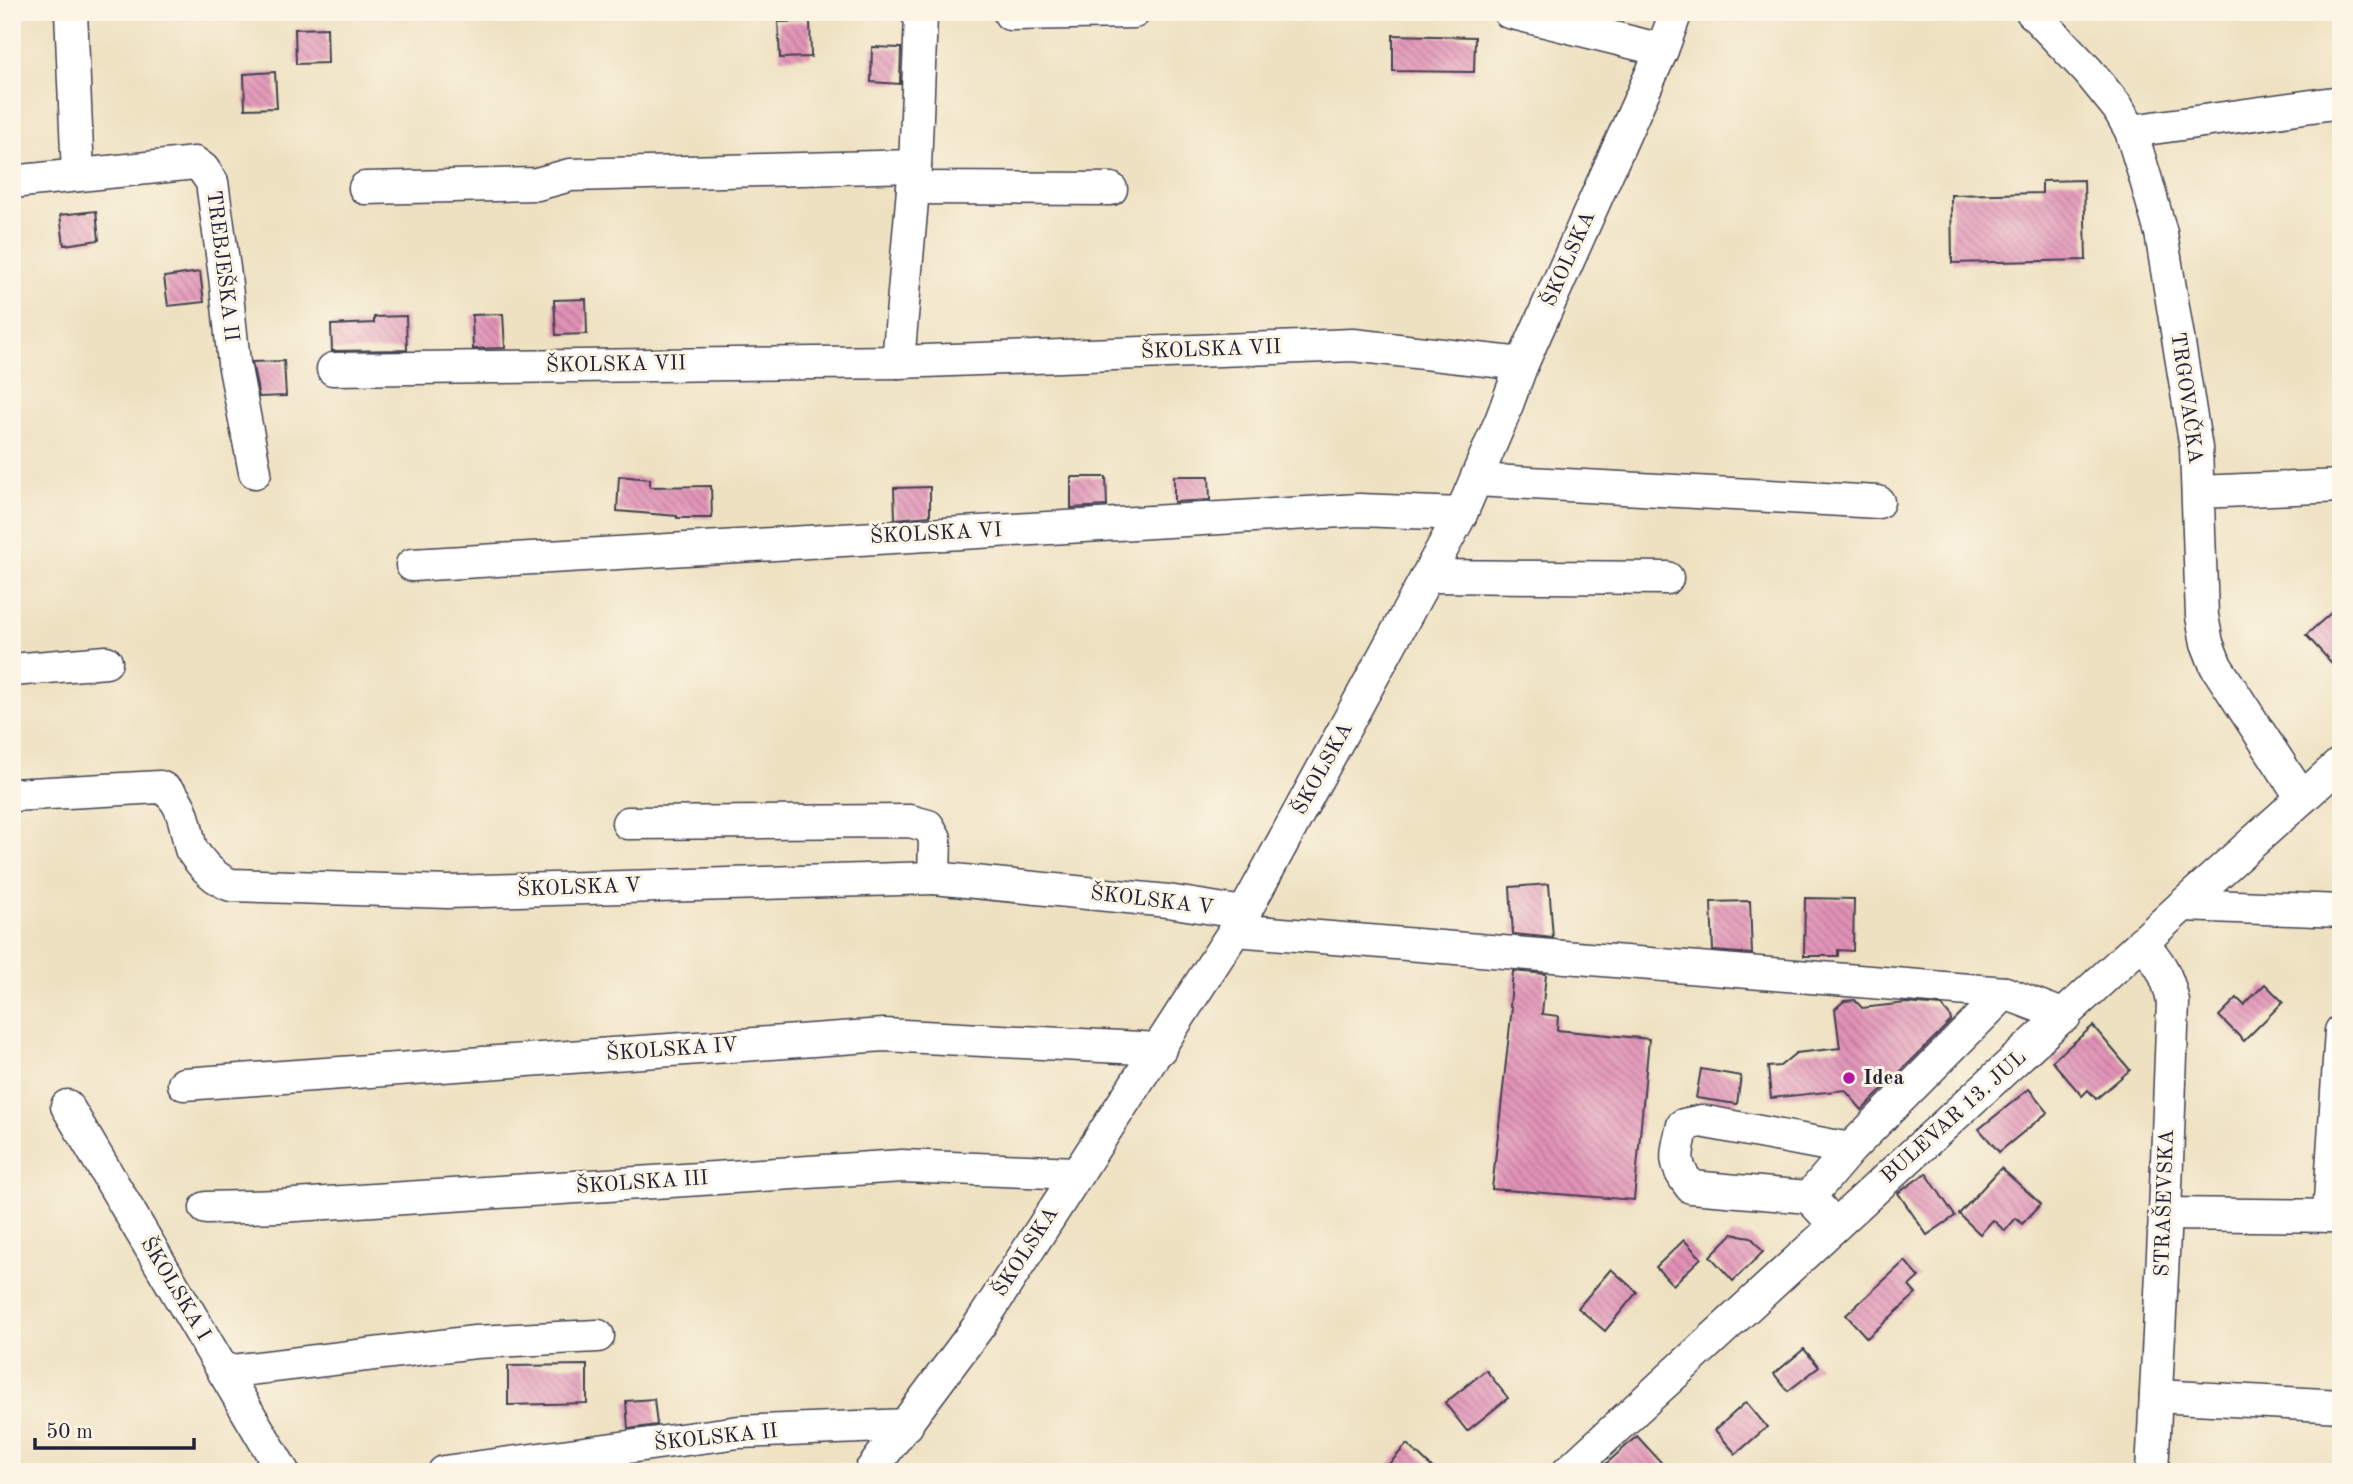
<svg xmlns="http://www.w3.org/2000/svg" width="2353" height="1484" font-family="'Old Standard TT',serif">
<defs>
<pattern id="building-back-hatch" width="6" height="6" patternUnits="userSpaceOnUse" patternTransform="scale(1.75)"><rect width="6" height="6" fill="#e192b6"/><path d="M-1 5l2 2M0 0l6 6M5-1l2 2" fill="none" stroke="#b67795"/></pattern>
</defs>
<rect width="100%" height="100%" fill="#fcf5e5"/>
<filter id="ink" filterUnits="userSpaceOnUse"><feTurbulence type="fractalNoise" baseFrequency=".0143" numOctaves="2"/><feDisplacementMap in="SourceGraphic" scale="14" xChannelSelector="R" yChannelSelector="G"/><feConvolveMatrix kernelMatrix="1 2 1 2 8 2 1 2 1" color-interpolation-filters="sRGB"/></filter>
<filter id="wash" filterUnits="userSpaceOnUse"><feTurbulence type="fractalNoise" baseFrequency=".00686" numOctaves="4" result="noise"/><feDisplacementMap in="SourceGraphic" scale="28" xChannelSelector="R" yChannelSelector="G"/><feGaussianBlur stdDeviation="1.57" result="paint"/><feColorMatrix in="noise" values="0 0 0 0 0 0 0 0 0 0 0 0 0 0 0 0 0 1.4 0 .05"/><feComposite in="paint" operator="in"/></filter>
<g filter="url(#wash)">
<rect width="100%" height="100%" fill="#eee1c1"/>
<g id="blocks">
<g fill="url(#building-back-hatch)">
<polygon points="810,21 811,57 780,58 778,22"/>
<polygon points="327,28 328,63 296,64 295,29"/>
<polygon points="1393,35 1475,37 1474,72 1393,71"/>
<polygon points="872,47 901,48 900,84 871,82"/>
<polygon points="275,72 277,108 245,109 244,74"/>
<polygon points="2084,180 2086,260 1952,263 1951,195 2042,193 2042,181"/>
<polygon points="96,211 99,240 64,245 60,215"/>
<polygon points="200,272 204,302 168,306 164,277"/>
<polygon points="586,299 587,334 556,335 554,300"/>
<polygon points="503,314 505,348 473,349 472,315"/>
<polygon points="406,316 407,350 332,351 331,325 374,323 374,317"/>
<polygon points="284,361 286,396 259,397 252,362"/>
<polygon points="619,476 650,479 650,487 711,486 712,518 677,518 677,516 617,511"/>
<polygon points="1174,476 1209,476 1210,500 1174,502"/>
<polygon points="1071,477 1106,477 1107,506 1071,508"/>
<polygon points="930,487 930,516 895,519 894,488"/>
<polygon points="2341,604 2341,673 2306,635"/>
<polygon points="1549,884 1553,938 1513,934 1510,887"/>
<polygon points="1805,898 1854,899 1853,951 1838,950 1838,956 1804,956"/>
<polygon points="1750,901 1752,954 1713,951 1711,902"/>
<polygon points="1513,971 1546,974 1542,1014 1558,1016 1557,1030 1649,1039 1634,1200 1492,1189 1512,1007 1510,1006"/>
<polygon points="2265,984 2283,1002 2244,1041 2219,1016 2237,998 2244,1005"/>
<polygon points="1855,1000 1862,1008 1906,1003 1942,1006 1950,1016 1951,1021 1862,1110 1845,1090 1771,1098 1768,1067 1780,1066 1796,1053 1840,1048 1835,1009 1844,1001"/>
<polygon points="2093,1026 2130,1070 2096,1099 2088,1090 2082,1096 2052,1061"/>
<polygon points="1701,1069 1741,1076 1737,1104 1696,1098"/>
<polygon points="2029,1089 2048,1112 1999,1152 1979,1129"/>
<polygon points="2001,1168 2041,1204 2022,1224 2016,1218 2005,1231 1993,1220 1980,1234 1959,1214"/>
<polygon points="1926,1173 1955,1216 1927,1235 1898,1193"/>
<polygon points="1732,1234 1751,1237 1763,1252 1733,1281 1710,1256"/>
<polygon points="1684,1240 1701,1258 1673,1285 1656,1267"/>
<polygon points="1905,1261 1919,1277 1909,1286 1916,1294 1867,1338 1846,1315"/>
<polygon points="1611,1269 1637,1292 1605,1331 1578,1308"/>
<polygon points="1804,1349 1819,1367 1788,1391 1774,1374"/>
<polygon points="587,1365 587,1403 508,1405 508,1366"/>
<polygon points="1486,1370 1508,1398 1467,1431 1445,1403"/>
<polygon points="654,1399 657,1425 628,1429 626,1401"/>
<polygon points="1746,1402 1767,1427 1736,1454 1715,1430"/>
<polygon points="1637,1436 1670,1472 1597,1472"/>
<polygon points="1407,1444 1437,1472 1382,1472"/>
</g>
</g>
</g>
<g filter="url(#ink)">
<use href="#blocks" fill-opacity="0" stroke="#413f4f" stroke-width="2"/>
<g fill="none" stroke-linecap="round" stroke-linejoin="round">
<g stroke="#413f4f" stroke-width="35">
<g id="minor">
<polyline points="71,12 78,175"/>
<polyline points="1509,12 1662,50"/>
<polyline points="2032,12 2088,71 2118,108 2131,131 2146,180 2161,233 2196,448 2202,616 2207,643 2216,666 2302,798"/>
<polyline points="1010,14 1134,12"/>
<polyline points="2131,131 2341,102"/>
<polyline points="12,182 195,163 203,169 212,182 225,276 234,363 255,472"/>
<polyline points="365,188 537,184 570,175 915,166"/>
<polyline points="913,188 1111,189"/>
<polyline points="898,362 915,166 921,16 916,12"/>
<polyline points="333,369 898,362 1353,345 1522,364"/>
<polyline points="1476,480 1878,502"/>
<polyline points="2198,492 2341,486"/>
<polyline points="412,565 1359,510 1461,514"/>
<polyline points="1428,576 1667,578"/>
<polyline points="12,670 106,662"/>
<path d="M 12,795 L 160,787 C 184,798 185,826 191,849 C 201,864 214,879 231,885 L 448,892 L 934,878"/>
<polyline points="628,823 910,821 928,826 935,838 934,878 1168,901 1244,913"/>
<polyline points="2183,905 2341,911"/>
<polyline points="1235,930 2005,993 2065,1016"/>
<path d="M 2142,942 C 2160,964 2167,973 2173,1002 L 2165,1214 L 2152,1472"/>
<polyline points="184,1084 884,1035 1160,1049"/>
<polyline points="67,1106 283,1472"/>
<path d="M 1809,1197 L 1691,1187 C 1671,1163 1677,1153 1683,1125 L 1701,1121 L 1850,1149"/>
<polyline points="206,1208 280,1206 902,1166 1077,1173"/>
<polyline points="1823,1212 1809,1197 1850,1149 2005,993"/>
<polyline points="2165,1214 2341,1216"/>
<polyline points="2329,1216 2341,1031"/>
<polyline points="224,1372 475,1342 598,1336"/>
<polyline points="2156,1396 2341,1406"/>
<polyline points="444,1472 739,1432 907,1425"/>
<polyline points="870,1472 981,1323 1235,930 1461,514 1502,418 1522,364 1662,50 1676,12"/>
<polyline points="1568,1472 2183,905 2341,763"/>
</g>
</g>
<use href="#minor" stroke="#fff" stroke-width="32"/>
</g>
</g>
<circle fill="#b5179e" stroke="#fcf5e5" stroke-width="2.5" cx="1849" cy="1078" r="7"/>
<g text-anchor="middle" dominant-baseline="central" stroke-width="6" stroke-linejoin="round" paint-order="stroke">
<g font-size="21" fill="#22223b" stroke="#fcf5e5">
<text transform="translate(1569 259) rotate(-66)">ŠKOLSKA</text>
<text transform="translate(222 266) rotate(83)">TREBJEŠKA II</text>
<text transform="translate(1211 350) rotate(-2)">ŠKOLSKA VII</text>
<text transform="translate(616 365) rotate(-1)">ŠKOLSKA VII</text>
<text transform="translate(2186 398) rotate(82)">TRGOVAČKA</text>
<text transform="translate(936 534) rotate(-3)">ŠKOLSKA VI</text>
<text transform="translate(1323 769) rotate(-61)">ŠKOLSKA</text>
<text transform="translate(579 888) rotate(-2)">ŠKOLSKA V</text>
<text transform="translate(1152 901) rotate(7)">ŠKOLSKA V</text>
<text transform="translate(672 1050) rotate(-4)">ŠKOLSKA IV</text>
<text transform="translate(1954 1117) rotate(-42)">BULEVAR 13. JUL</text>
<text transform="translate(642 1183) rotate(-4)">ŠKOLSKA III</text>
<text transform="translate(2165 1203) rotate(-88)">STRAŠEVSKA</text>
<text transform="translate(1026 1252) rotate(-57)">ŠKOLSKA</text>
<text transform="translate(175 1289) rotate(59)">ŠKOLSKA I</text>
<text transform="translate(716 1438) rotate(-6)">ŠKOLSKA II</text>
</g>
<g font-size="21" font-weight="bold" fill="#22223b" stroke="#fcf5e5" text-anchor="start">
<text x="1863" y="1078">Idea</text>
</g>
</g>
<rect width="2353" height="1484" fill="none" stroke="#fcf5e5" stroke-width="42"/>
<path d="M35 1438v10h159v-10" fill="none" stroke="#22223b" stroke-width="3.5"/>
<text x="46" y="1438" font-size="21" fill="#22223b" stroke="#fcf5e5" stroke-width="5" paint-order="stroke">50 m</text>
</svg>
